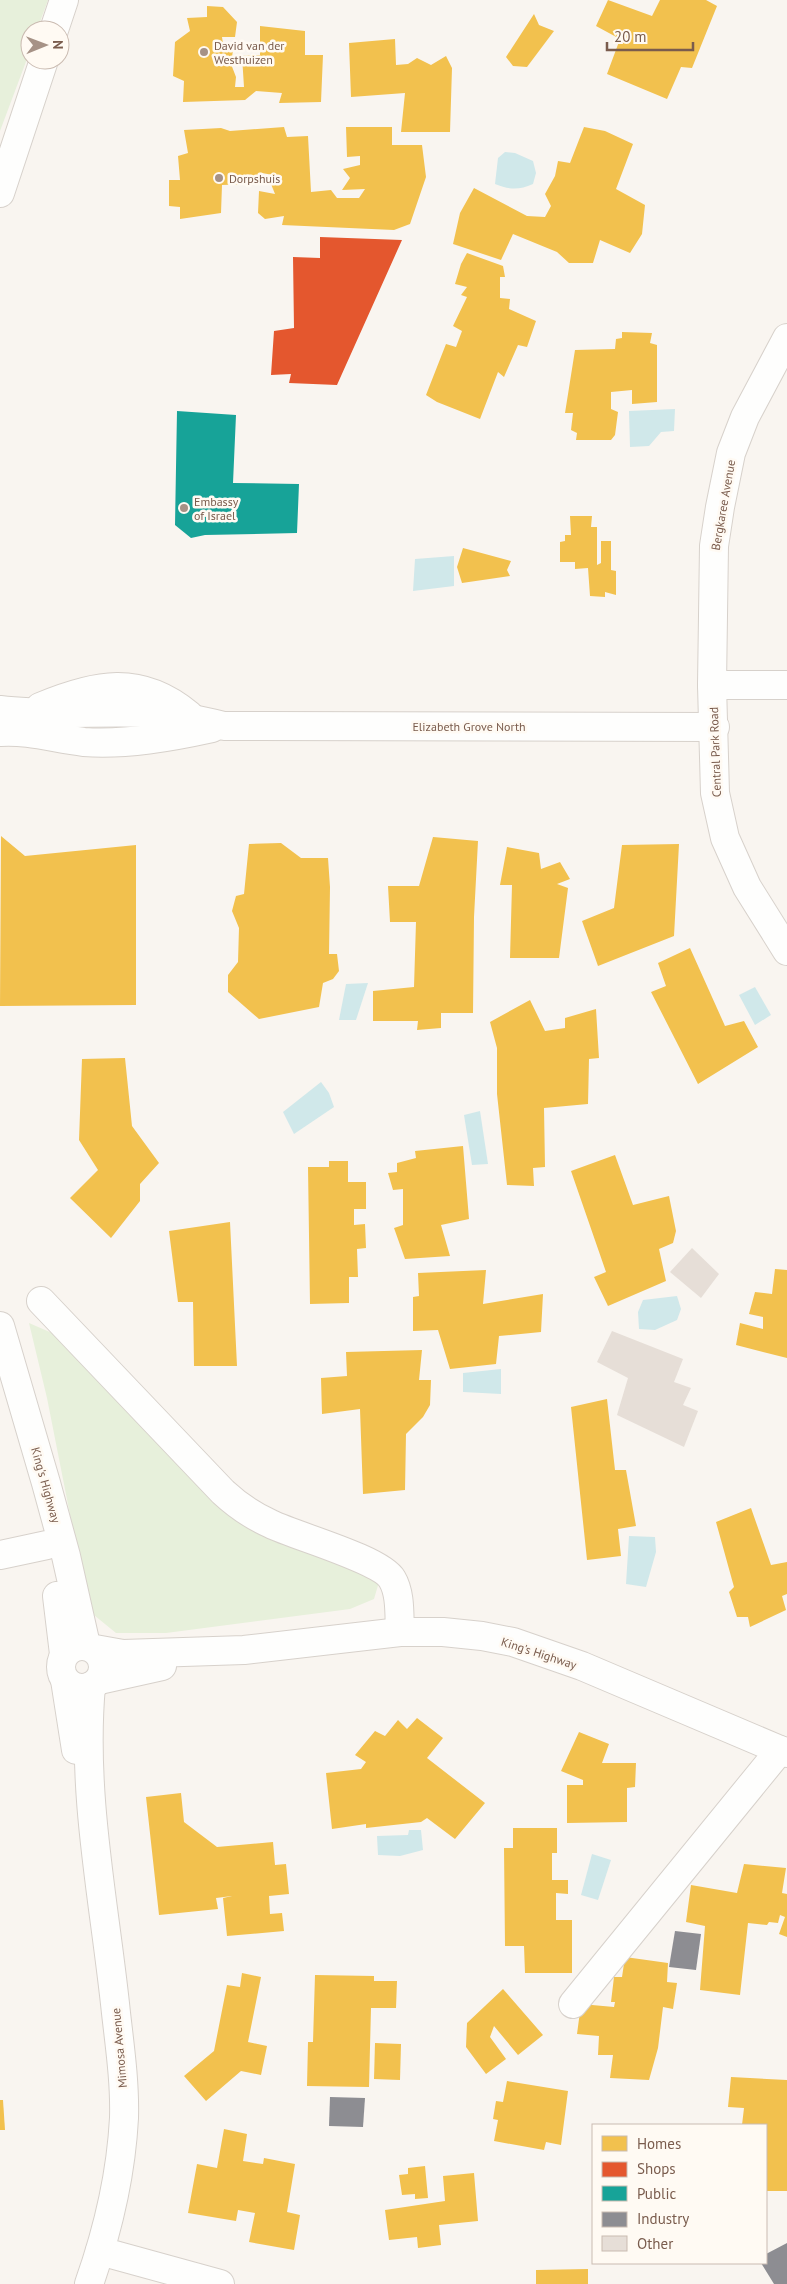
<svg xmlns="http://www.w3.org/2000/svg" width="787" height="2284" font-family="'PT Sans',sans-serif">
<rect width="100%" height="100%" fill="#f9f5f0"/>
<g fill="#e7f0db">
<polygon points="0,0 48,0 37,30 30,30 30,51 0,131"/>
<polygon points="29,1323 52,1333 130,1405 213,1492 360,1567 379,1582 374,1599 350,1609 166,1633 116,1633 89,1611 47,1398"/>
</g>
<g fill="#d0e8ea">
<path d="M 505,152 L 515,153 L 533,161 L 536,173 L 533,184 C 519,190 510,190 495,184 L 498,158 Z"/>
<polygon points="675,409 674,431 661,432 649,446 630,447 629,411"/>
<polygon points="454,556 454,586 413,591 415,559"/>
<polygon points="368,983 356,1020 339,1020 346,984"/>
<polygon points="755,987 771,1015 755,1025 739,995"/>
<polygon points="321,1082 329,1093 334,1107 294,1134 283,1112"/>
<polygon points="480,1111 488,1164 472,1165 464,1115"/>
<polygon points="677,1296 681,1309 677,1320 655,1330 639,1329 638,1312 643,1300"/>
<polygon points="501,1369 501,1394 463,1392 463,1373"/>
<polygon points="629,1536 655,1537 656,1552 646,1587 626,1584"/>
<polygon points="409,1830 421,1830 423,1850 400,1856 378,1855 377,1836 408,1835"/>
<polygon points="592,1854 611,1860 598,1900 581,1895"/>
</g>
<g fill="#f2c14e">
<polygon points="608,0 652,16 660,0 706,0 717,6 692,68 681,67 667,99 607,74 620,39 596,26"/>
<polygon points="207,6 223,7 237,22 235,37 222,37 224,50 233,50 231,64 236,77 235,87 244,87 242,56 260,55 260,26 305,31 305,55 323,55 321,102 279,103 282,93 256,91 245,100 183,102 184,81 173,76 175,42 190,31 187,18 207,17"/>
<polygon points="534,14 539,25 554,31 527,67 513,66 506,57"/>
<polygon points="395,39 396,65 408,64 417,58 431,65 446,56 452,68 450,132 401,132 405,93 351,97 349,43"/>
<polygon points="284,127 287,137 308,136 311,192 331,190 337,198 359,198 365,189 342,190 350,178 343,169 360,165 360,156 347,157 346,127 392,127 392,145 422,145 426,177 410,224 394,230 282,225 284,216 265,219 258,213 259,191 275,194 271,184 278,176 262,173 252,184 222,185 221,213 180,219 180,207 169,206 169,180 180,180 178,156 188,153 184,130 221,128 230,131"/>
<polygon points="584,127 605,131 633,144 616,189 645,205 642,234 630,253 600,240 593,263 569,263 557,252 513,234 501,260 453,244 460,213 474,188 527,216 545,217 551,206 545,194 555,176 558,161 570,163"/>
<polygon points="467,253 503,266 505,277 500,277 500,298 510,299 509,309 536,321 527,347 518,345 504,377 498,372 480,419 437,402 426,395 446,344 456,347 462,331 453,326 467,297 461,295 467,287 455,284 461,264"/>
<polygon points="622,332 652,333 650,343 657,345 657,402 632,404 632,390 611,392 611,409 618,412 615,435 611,440 576,440 577,433 571,430 573,413 565,413 575,350 615,349 616,339 622,338"/>
<polygon points="570,516 592,516 591,527 597,527 597,565 601,563 601,541 611,541 611,570 616,571 616,595 605,592 605,597 590,596 588,568 575,569 575,562 560,562 560,542 565,541 565,535 571,535"/>
<polygon points="463,548 511,561 507,570 510,576 462,583 457,567"/>
<polygon points="1,836 25,856 136,845 136,1005 0,1006"/>
<polygon points="433,837 478,841 474,917 473,1013 441,1013 441,1028 417,1030 418,1021 373,1021 373,991 414,987 416,922 390,922 388,886 419,886"/>
<polygon points="281,843 301,858 328,858 330,887 329,954 337,954 339,971 333,979 323,983 319,1007 259,1019 228,992 228,975 238,962 239,928 232,911 236,896 244,894 249,844"/>
<polygon points="679,844 674,936 598,966 582,921 614,908 622,845"/>
<polygon points="507,847 539,853 541,869 560,862 570,879 557,884 568,888 559,958 510,958 512,885 500,885"/>
<polygon points="690,948 725,1026 744,1021 758,1047 698,1084 651,992 666,986 658,963"/>
<polygon points="530,1000 545,1031 565,1028 565,1018 596,1009 599,1058 589,1059 588,1104 544,1108 545,1167 533,1168 534,1186 507,1185 497,1094 497,1048 490,1022"/>
<polygon points="125,1058 132,1126 159,1163 140,1184 140,1201 111,1238 70,1198 98,1170 79,1140 82,1059"/>
<polygon points="463,1146 469,1219 441,1225 450,1256 405,1259 394,1228 403,1225 403,1189 393,1190 388,1173 397,1172 397,1163 416,1158 415,1151"/>
<polygon points="615,1155 633,1205 669,1196 676,1231 673,1243 659,1249 666,1281 608,1306 594,1277 606,1272 571,1171"/>
<polygon points="329,1161 348,1161 348,1182 366,1182 366,1209 354,1209 354,1225 365,1224 366,1248 357,1249 358,1277 349,1277 349,1303 310,1304 308,1167 329,1167"/>
<polygon points="230,1222 237,1366 194,1366 193,1302 178,1302 169,1231"/>
<polygon points="775,1269 787,1270 787,1358 736,1345 740,1323 763,1329 763,1317 749,1314 755,1292 772,1294"/>
<polygon points="486,1270 483,1304 543,1294 541,1332 499,1336 496,1364 450,1369 438,1330 413,1331 413,1297 419,1296 418,1273"/>
<polygon points="422,1350 419,1380 431,1380 430,1405 423,1417 406,1434 405,1490 363,1494 360,1409 322,1414 321,1378 347,1376 346,1352"/>
<polygon points="607,1399 615,1470 626,1470 636,1526 618,1529 621,1556 587,1560 571,1407"/>
<polygon points="751,1508 771,1565 787,1562 787,1594 782,1596 786,1610 750,1627 748,1617 737,1617 729,1592 734,1587 716,1522"/>
<polygon points="417,1718 443,1738 427,1758 485,1803 455,1839 427,1818 421,1822 366,1828 366,1824 332,1829 326,1773 361,1769 366,1762 355,1755 375,1731 385,1736 398,1720 407,1729"/>
<polygon points="579,1732 609,1744 602,1763 636,1763 635,1787 627,1788 627,1822 567,1823 567,1785 583,1785 583,1780 561,1771"/>
<polygon points="181,1793 184,1822 217,1847 273,1842 275,1865 286,1864 289,1894 269,1896 270,1914 282,1913 284,1931 227,1936 223,1898 232,1896 216,1898 218,1909 159,1915 146,1797"/>
<polygon points="513,1828 557,1828 557,1853 552,1853 552,1880 568,1880 568,1894 556,1893 556,1920 572,1920 572,1973 525,1973 524,1946 505,1946 504,1848 513,1848"/>
<polygon points="744,1864 786,1868 782,1893 787,1894 787,1937 779,1934 785,1917 780,1915 778,1923 769,1922 767,1925 748,1923 740,1995 700,1990 705,1926 686,1922 691,1885 737,1893"/>
<polygon points="625,1957 668,1963 667,1982 677,1983 673,2009 663,2007 658,2048 649,2080 610,2078 613,2055 598,2055 599,2036 577,2034 581,2004 614,2007 615,2002 611,2002 614,1977 622,1977"/>
<polygon points="242,1973 261,1977 248,2042 267,2046 261,2075 241,2071 206,2101 184,2076 214,2051 227,1985 240,1987"/>
<polygon points="315,1975 374,1976 374,1981 397,1981 396,2008 371,2008 369,2087 307,2086 308,2042 313,2042"/>
<polygon points="503,1989 543,2035 518,2055 494,2026 490,2037 506,2059 486,2074 466,2047 467,2023"/>
<polygon points="375,2043 401,2044 400,2080 374,2079"/>
<polygon points="731,2077 787,2080 787,2191 766,2191 766,2125 742,2125 744,2108 728,2107"/>
<polygon points="507,2081 568,2091 561,2145 546,2142 544,2150 494,2141 498,2120 493,2119 496,2101 503,2102"/>
<polygon points="0,2100 3,2100 5,2130 0,2130"/>
<polygon points="224,2129 247,2134 243,2161 263,2164 264,2158 295,2164 287,2212 300,2215 294,2250 249,2242 255,2213 238,2210 236,2221 188,2213 197,2164 217,2168"/>
<polygon points="425,2166 428,2198 415,2199 415,2194 402,2195 399,2175 408,2174 408,2168"/>
<polygon points="474,2173 478,2221 439,2225 441,2245 418,2248 417,2237 389,2240 385,2210 445,2201 443,2176"/>
<polygon points="588,2269 588,2284 536,2284 536,2270"/>
</g>
<polygon fill="#e4572e" points="320,237 402,240 337,385 289,383 291,374 271,375 274,331 294,328 293,257 320,258"/>
<polygon fill="#17a398" points="177,411 236,415 233,483 299,484 297,533 205,535 191,538 175,525"/>
<g fill="#8d8d92">
<polygon points="675,1931 701,1934 696,1970 669,1967"/>
<polygon points="330,2097 365,2098 363,2127 329,2126"/>
<polygon points="787,2243 787,2284 774,2284 761,2263 766,2263 766,2254"/>
</g>
<g fill="#e6ded7">
<polygon points="692,1248 719,1274 701,1298 670,1272"/>
<polygon points="612,1331 683,1359 674,1382 691,1388 683,1405 698,1411 684,1447 617,1415 628,1378 597,1362"/>
</g>
<g fill="none" stroke-linecap="round" stroke-linejoin="round">
<g stroke="#d7d1cb" stroke-width="30">
<g id="minor">
<polyline points="54,30 64,0"/>
<polyline points="0,193 44,60"/>
<polyline points="787,338 745,417 731,453 720,507 714,546 712,685 715,793 725,838 747,887 787,951"/>
<polyline points="712,685 787,685"/>
<path d="M 40,707 C 95,684 140,674 189,715"/>
<path d="M 0,710 C 49,716 99,711 149,713 C 175,715 199,720 224,726 L 715,727"/>
<path d="M 0,732 C 29,730 56,739 84,742 C 126,745 171,737 212,728"/>
<path d="M 41,1301 L 223,1492 C 237,1505 253,1516 271,1524 C 295,1536 380,1559 392,1579 C 401,1594 399,1616 400,1632"/>
<polyline points="0,1326 46,1483 66,1556 86,1645"/>
<polyline points="0,1555 47,1545"/>
<polyline points="57,1596 64,1654"/>
<circle cx="82" cy="1667" r="21"/>
<polyline points="95,1649 123,1654 244,1650 400,1632 443,1632 482,1636 513,1642 582,1666 787,1753"/>
<polyline points="65,1680 76,1750"/>
<polyline points="99,1680 162,1666"/>
<polyline points="573,2004 780,1750"/>
<polyline points="100,2251 220,2284"/>
<path d="M 89,2284 C 108,2230 121,2176 124,2118 C 125,2083 120,2048 116,2013 C 105,1905 81,1795 91,1686"/>
</g>
</g>
<use href="#minor" stroke="#fefefd" stroke-width="28"/>
</g>
<g fill="#a69286" stroke="#fffaf3" stroke-width="2">
<circle cx="204" cy="52" r="5"/>
<circle cx="219" cy="178" r="5"/>
<circle cx="184" cy="508" r="5"/>
</g>
<g text-anchor="middle" dominant-baseline="central" stroke-width="5" stroke-linejoin="round" paint-order="stroke">
<g font-size="12" fill="#7a5c4d" stroke="#fffaf3" text-anchor="start">
<text x="214" y="45">David van der<tspan x="214" dy="14">Westhuizen</tspan></text>
<text x="229" y="178">Dorpshuis</text>
<text x="194" y="501">Embassy<tspan x="194" dy="14">of Israel</tspan></text>
</g>
<g font-size="12" fill="#7a5c4d" stroke="#fffaf3">
<text transform="translate(723 505) rotate(-80)">Bergkaree Avenue</text>
<text x="469" y="726">Elizabeth Grove North</text>
<text transform="translate(715 752) rotate(-92)">Central Park Road</text>
<text transform="translate(46 1485) rotate(74)">King's Highway</text>
<text transform="translate(539 1653) rotate(18)">King's Highway</text>
<text transform="translate(119 2048) rotate(-95)">Mimosa Avenue</text>
</g>
</g>
<rect x="592" y="2124" width="175" height="140" fill="#fffaf3" stroke="#cabbb1"/>
<rect x="602" y="2136" width="25" height="15" fill="#f2c14e" stroke="#cabbb1"/>
<text x="637" y="2149" font-size="15" fill="#7a5c4d">Homes</text>
<rect x="602" y="2162" width="25" height="15" fill="#e4572e" stroke="#cabbb1"/>
<text x="637" y="2174" font-size="15" fill="#7a5c4d">Shops</text>
<rect x="602" y="2186" width="25" height="15" fill="#17a398" stroke="#cabbb1"/>
<text x="637" y="2199" font-size="15" fill="#7a5c4d">Public</text>
<rect x="602" y="2212" width="25" height="15" fill="#8d8d92" stroke="#cabbb1"/>
<text x="637" y="2224" font-size="15" fill="#7a5c4d">Industry</text>
<rect x="602" y="2236" width="25" height="15" fill="#e6ded7" stroke="#cabbb1"/>
<text x="637" y="2249" font-size="15" fill="#7a5c4d">Other</text>
<g transform="translate(45 45) rotate(89)"><circle r="24" fill="#fffaf3" stroke="#cabbb1"/>
<path d="M0-4L9 19L0 12L-9 19Z" fill="#a69286"/>
<text y="-8" font-size="14" font-weight="bold" text-anchor="middle" fill="#7a5c4d">N</text>
</g>
<path d="M607 42v8h86v-8" fill="none" stroke="#7a5c4d" stroke-width="2.5"/>
<text x="614" y="42" font-size="15" fill="#7a5c4d" stroke="#fffaf3" stroke-width="4" paint-order="stroke">20 m</text>
</svg>
